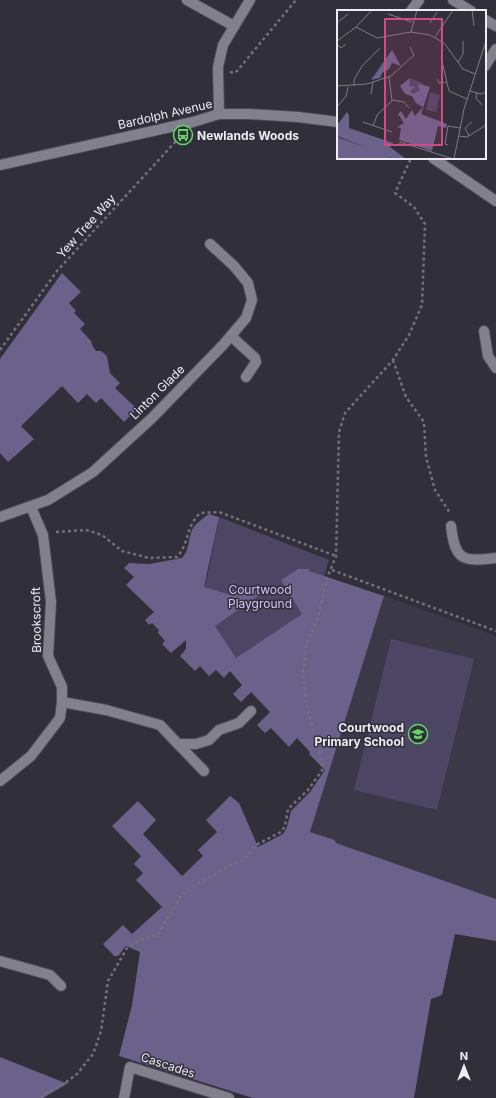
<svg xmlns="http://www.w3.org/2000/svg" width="496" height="1098" font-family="Inter,sans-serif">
<rect width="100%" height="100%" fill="#312f3a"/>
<polygon fill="#3b3848" points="384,596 496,636 496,899 336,843 335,840 310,832"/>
<g fill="#4c4564">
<polygon points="219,517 329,560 291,683 188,648 208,573"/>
<polygon points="391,639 474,659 437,810 354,790"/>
</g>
<g fill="#6b628c">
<polygon points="62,273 81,292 69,303 76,311 74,313 85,324 80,329 91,341 93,347 96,351 101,351 107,356 110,373 120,383 115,388 137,409 124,422 101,398 96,403 87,394 78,403 62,386 21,426 34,439 8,462 0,453 0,359"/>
<path d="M 209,514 L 219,517 L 204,587 L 231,595 L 232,590 L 251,585 L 259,595 L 215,626 L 236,658 L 302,614 L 281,580 L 298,569 L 309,569 L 309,571 L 384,596 L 310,832 L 335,840 L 336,843 L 496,899 L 496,941 L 455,934 L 442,995 L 431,999 L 414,1098 L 253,1098 L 119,1056 L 132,1005 L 140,952 L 126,946 L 118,956 L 114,956 L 103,944 L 123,925 L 132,934 L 162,907 L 136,880 L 143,873 L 134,864 L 141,856 L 112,826 L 138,801 L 156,820 L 143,834 L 182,876 L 203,856 L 198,850 L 217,832 L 206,820 L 230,796 L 239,803 L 258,847 L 283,834 L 287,827 L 291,811 L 310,792 L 325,770 L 309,754 L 310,752 L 297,738 L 289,747 L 271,728 L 265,733 L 257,725 L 270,712 L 251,692 L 241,702 L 233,694 L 242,685 L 230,671 L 224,678 L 216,670 L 209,676 L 200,666 L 195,671 L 180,656 L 186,649 L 186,640 L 171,653 L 162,644 L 165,641 L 158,633 L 159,630 L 152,623 L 149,625 L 145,620 L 154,612 L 126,585 L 134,577 L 124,568 L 129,563 L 149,564 L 182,558 C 189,550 188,542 191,533 C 193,525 202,519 209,514 Z"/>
<polygon points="0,1057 63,1082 68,1083 43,1098 0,1098"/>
</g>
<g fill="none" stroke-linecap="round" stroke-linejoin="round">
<g stroke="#4c4a54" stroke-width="12">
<g id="lane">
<polyline points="231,336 255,358 256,362 246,377"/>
<polyline points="178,744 196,744 209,740 219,730 239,723 251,711"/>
<polyline points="178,744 204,771"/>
</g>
</g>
<g stroke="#4c4a54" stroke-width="12">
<g id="street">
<polyline points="187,0 234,26"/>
<polyline points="453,0 471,11"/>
<polyline points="411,11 419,0"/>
<polyline points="485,20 496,26"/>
<polyline points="485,66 496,49"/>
<polyline points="219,114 218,67 223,45 250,0"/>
<polyline points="433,158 496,201"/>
<polyline points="0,165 193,122 219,114 249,114 298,117 338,122"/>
<polyline points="484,331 488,356 496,368"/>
<polyline points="0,517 48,500 93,472 152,418 223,345 246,318 252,300 248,283 234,266 210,244"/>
<path d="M 451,526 C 455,561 463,562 496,558"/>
<polyline points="62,702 106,710 160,725 178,744"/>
<polyline points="0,781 31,756 60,718 62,702 62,687 48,656 51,602 43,535 31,507"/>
<polyline points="0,961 50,975 61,986"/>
<polyline points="124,1098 130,1067 229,1098"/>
</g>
</g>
<g stroke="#73717b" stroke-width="2.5" stroke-dasharray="3 3" stroke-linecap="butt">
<polyline points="230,72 234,73 237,71 296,0"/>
<polyline points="0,350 57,271 176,141"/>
<polyline points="393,360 406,397 424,422 426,457 435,490 450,513"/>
<path d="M 56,532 L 86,530 L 102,535 L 122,551 L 149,558 L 177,557 C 190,542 185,528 200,513 L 219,512 L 336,556"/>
<polyline points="332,570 496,631"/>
<polyline points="41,1098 43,1095 61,1086 77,1074 93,1054 101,1031 108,981 127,948 136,942 158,934 182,894 230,865 243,860 256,845 281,832 285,826 288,809 308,790 323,769 306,702 303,672 307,642 318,618 327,578 336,556 339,432 345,413 393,360 409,335 422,305 425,224 414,207 395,193 411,158"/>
</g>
<use href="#lane" stroke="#83808e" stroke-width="10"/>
<use href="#street" stroke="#83808e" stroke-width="10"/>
</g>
<defs>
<g id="bus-ring" transform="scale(1)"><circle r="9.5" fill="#312f3a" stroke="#65d467" stroke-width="1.5"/><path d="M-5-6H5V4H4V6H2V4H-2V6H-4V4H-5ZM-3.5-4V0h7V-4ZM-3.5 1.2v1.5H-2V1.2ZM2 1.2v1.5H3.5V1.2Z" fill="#65d467"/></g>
<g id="school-ring" transform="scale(1)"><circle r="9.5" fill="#312f3a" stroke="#65d467" stroke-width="1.5"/><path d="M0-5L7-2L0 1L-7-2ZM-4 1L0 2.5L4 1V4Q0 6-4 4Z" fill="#65d467"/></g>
</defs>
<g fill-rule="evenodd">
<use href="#bus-ring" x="183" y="135"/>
<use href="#school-ring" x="418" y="734"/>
</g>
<g text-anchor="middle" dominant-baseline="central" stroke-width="3" stroke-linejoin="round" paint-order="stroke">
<g font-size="12" fill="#eeecf4" stroke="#312f3a">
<text transform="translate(165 114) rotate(-13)">Bardolph Avenue</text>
<text transform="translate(86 226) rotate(-48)">Yew Tree Way</text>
<text transform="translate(157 392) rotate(-45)">Linton Glade</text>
<text transform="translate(36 620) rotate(-91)">Brookscroft</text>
<text transform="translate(168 1065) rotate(18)">Cascades</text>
</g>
<g font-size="12" font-weight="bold" fill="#eeecf4" stroke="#312f3a" text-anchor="start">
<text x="197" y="135">Newlands Woods</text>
<text x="404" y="727" text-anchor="end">Courtwood<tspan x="404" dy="14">Primary School</tspan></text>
</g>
<g font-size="12" fill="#d1c6fd" stroke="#312f3a">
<text x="260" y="589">Courtwood<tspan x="260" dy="14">Playground</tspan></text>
</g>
</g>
<g transform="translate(337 10)">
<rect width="149" height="149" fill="#312f3a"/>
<path d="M 73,68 L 86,73 L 82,87 L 70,83 ZM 93,82 L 103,85 L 99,102 L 89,100 Z" fill="#4c4564"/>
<path d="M 55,40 L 64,56 L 55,53 L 52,59 L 45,63 L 43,68 L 34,70 ZM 73,68 L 72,76 L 78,77 L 73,81 L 76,84 L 83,80 L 81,76 L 83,74 L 93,77 L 84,104 L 110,114 L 109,118 L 101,116 L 95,141 L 62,130 L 64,118 L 60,117 L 67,113 L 61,104 L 64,101 L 69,109 L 75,100 L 78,106 L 86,97 L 79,93 L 75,86 L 68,84 L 63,76 ZM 10,102 L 12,105 L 12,118 L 56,133 L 53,137 L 69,149 L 58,149 L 47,145 L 57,149 L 0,149 L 0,127 L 28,137 L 0,126 L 0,115 Z" fill="#6b628c"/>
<path fill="none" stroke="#7d7b84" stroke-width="1" d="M 135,0 L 137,16M 51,4 L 75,12M 0,13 L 11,4M 93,13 L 100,2M 19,17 L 40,28 L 74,22 L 93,25 L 107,33 L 126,59 L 138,64M 74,22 L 80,0M 98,27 L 116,0M 0,31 L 19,17 L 35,0M 0,34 L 4,38 L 9,34M 104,47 L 112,81 L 130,89M 121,52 L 126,44 L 126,31M 100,69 L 102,73 L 110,72M 0,76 L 30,74 L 54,66 L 77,45 L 73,37M 17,76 L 17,70 L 25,56 L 43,38M 133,81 L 144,84 L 149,82M 140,83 L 139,88 L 145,95M 34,84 L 36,72M 55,90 L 67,92 L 72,98M 0,97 L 9,86 L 11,77M 26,112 L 55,122M 36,116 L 40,105 L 55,91 L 52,67M 121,126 L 130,127 L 149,115M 132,126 L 128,118 L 135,112M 63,135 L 63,132 L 116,149M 111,135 L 108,134 L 111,116 L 123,118M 117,149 L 127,99 L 149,31"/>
<path fill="#cd4d81" fill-opacity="0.15" stroke="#cd4d81" stroke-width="2" d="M 48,9 L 105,9 L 105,135 L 48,135 Z"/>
<rect width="149" height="149" fill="none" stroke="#eeecf4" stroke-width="2"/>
</g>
<g transform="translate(464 1066)" stroke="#312f3a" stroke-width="3" paint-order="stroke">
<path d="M0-3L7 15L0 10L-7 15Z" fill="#eeecf4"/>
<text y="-6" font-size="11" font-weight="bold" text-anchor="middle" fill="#eeecf4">N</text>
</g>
</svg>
